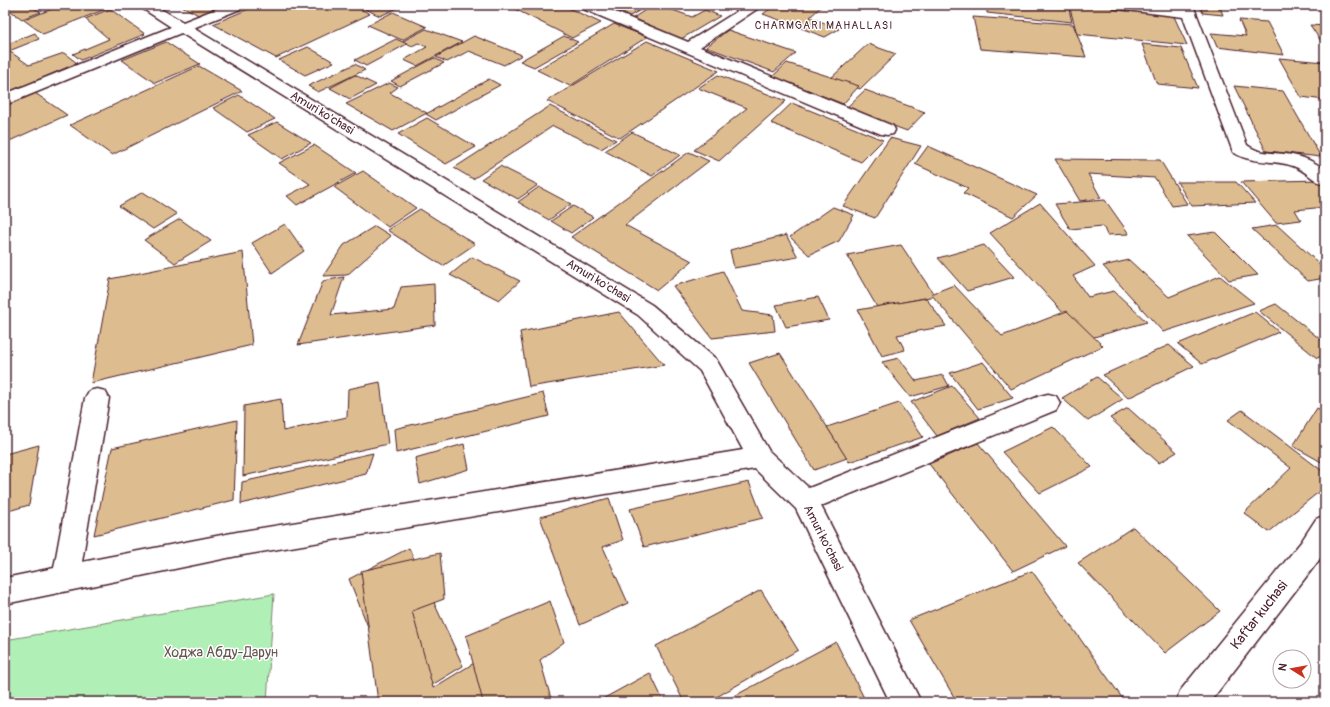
<svg xmlns="http://www.w3.org/2000/svg" width="1330" height="707" font-family="Pangolin,sans-serif">
<rect width="100%" height="100%" fill="#fff"/>
<filter id="ink" filterUnits="userSpaceOnUse"><feTurbulence type="fractalNoise" baseFrequency=".025" numOctaves="2"/><feDisplacementMap in="SourceGraphic" scale="8" xChannelSelector="R" yChannelSelector="G"/><feConvolveMatrix kernelMatrix="1 2 1 2 8 2 1 2 1" color-interpolation-filters="sRGB"/></filter>
<g filter="url(#ink)">
<polygon fill="#b0efb6" stroke="#7d8770" points="274,594 267,702 5,702 5,640"/>
<g fill="#ddbd90" stroke="#4a1f2b">
<polygon points="5,5 29,5 41,12 22,19 5,7"/>
<polygon points="62,5 103,5 108,8 43,34 24,20"/>
<polygon points="180,5 233,5 204,18"/>
<polygon points="258,5 353,5 370,14 276,58 213,24"/>
<polygon points="365,5 404,5 380,16 365,9 369,7"/>
<polygon points="507,5 562,5 601,23 572,38"/>
<polygon points="605,5 649,5 630,16"/>
<polygon points="653,5 659,5 692,17 705,10 720,16 681,39 633,18"/>
<polygon points="775,5 823,5 810,17 839,29 825,37 763,14"/>
<polygon points="987,5 1068,5 1072,22 987,13"/>
<polygon points="1069,5 1096,5 1172,12 1187,45 1077,34"/>
<polygon points="1199,5 1219,5 1223,15 1203,13"/>
<polygon points="110,9 145,34 81,60 73,54 109,39 85,19"/>
<polygon points="393,12 427,27 402,40 368,25"/>
<polygon points="973,17 1073,24 1086,57 980,49"/>
<polygon points="1239,20 1267,22 1284,55 1217,47 1211,33 1246,36"/>
<polygon points="614,24 647,37 570,86 537,70"/>
<polygon points="1310,25 1325,26 1325,47"/>
<polygon points="426,29 462,42 417,66 404,60 427,47 418,43 412,46 403,41"/>
<polygon points="728,30 796,53 774,72 706,47"/>
<polygon points="35,33 39,39 9,51 29,65 64,53 77,63 11,92 5,86 5,45"/>
<polygon points="474,36 522,55 504,65 469,51 447,62 436,57"/>
<polygon points="564,36 578,42 534,67 520,61"/>
<polygon points="396,39 407,44 366,66 355,60"/>
<polygon points="647,41 719,71 620,138 547,101"/>
<polygon points="166,42 200,64 155,83 122,60"/>
<polygon points="868,44 896,54 860,89 831,78"/>
<polygon points="1142,44 1181,48 1198,88 1157,84"/>
<polygon points="308,47 334,62 305,75 279,60"/>
<polygon points="434,58 444,63 400,86 391,81"/>
<polygon points="1279,58 1325,62 1325,100 1301,97"/>
<polygon points="787,63 859,86 843,104 773,76"/>
<polygon points="355,64 365,70 318,92 308,86"/>
<polygon points="199,66 242,91 112,155 70,125"/>
<polygon points="355,75 376,85 350,99 330,88"/>
<polygon points="718,75 786,101 719,161 694,150 747,108 698,88"/>
<polygon points="489,79 500,85 436,120 426,114"/>
<polygon points="389,83 398,87 390,93 427,113 393,131 346,104"/>
<polygon points="1234,86 1283,91 1321,157 1266,151"/>
<polygon points="865,90 925,112 907,131 846,108"/>
<polygon points="35,93 67,115 5,143 5,106"/>
<polygon points="239,95 275,119 247,132 213,108"/>
<polygon points="792,103 883,140 861,162 771,123"/>
<polygon points="550,106 616,140 601,149 553,126 473,179 454,168"/>
<polygon points="427,118 476,147 446,164 398,134"/>
<polygon points="277,122 311,143 282,159 248,135"/>
<polygon points="632,132 680,155 652,176 605,151"/>
<polygon points="890,138 921,146 875,218 843,206"/>
<polygon points="314,145 356,173 297,205 287,196 310,184 279,163"/>
<polygon points="928,146 1037,195 1013,217 963,193 968,188 915,164"/>
<polygon points="689,152 709,161 625,225 692,261 657,290 571,237"/>
<polygon points="1055,159 1160,160 1187,204 1172,206 1155,178 1088,174 1101,198 1080,201"/>
<polygon points="500,166 538,185 518,199 481,179"/>
<polygon points="363,171 416,208 388,227 334,187"/>
<polygon points="1320,180 1325,186 1325,207 1295,210 1301,220 1276,223 1241,182"/>
<polygon points="1177,182 1236,182 1255,203 1192,206"/>
<polygon points="539,187 571,204 549,220 518,202"/>
<polygon points="143,192 177,214 153,229 119,206"/>
<polygon points="1105,200 1129,234 1107,235 1103,226 1070,229 1055,204"/>
<polygon points="1040,203 1095,266 1073,276 1088,297 1114,291 1147,322 1087,339 990,233"/>
<polygon points="573,206 593,217 571,233 551,221"/>
<polygon points="833,207 854,215 839,241 809,255 790,237"/>
<polygon points="420,209 475,244 443,266 387,230"/>
<polygon points="180,219 211,241 175,263 144,240"/>
<polygon points="285,224 304,251 272,273 252,243"/>
<polygon points="1277,225 1325,269 1325,278 1308,281 1252,229"/>
<polygon points="375,226 391,236 347,275 323,276 344,245"/>
<polygon points="1215,232 1258,275 1229,280 1187,236"/>
<polygon points="786,235 798,257 734,268 730,250"/>
<polygon points="901,245 935,296 877,307 847,255"/>
<polygon points="984,245 1014,277 967,291 938,258"/>
<polygon points="243,252 252,345 91,383 110,279"/>
<polygon points="472,257 520,281 499,300 450,275"/>
<polygon points="1129,260 1169,297 1220,276 1254,303 1163,332 1103,266"/>
<polygon points="723,271 742,311 773,315 775,331 712,338 673,286"/>
<polygon points="344,277 331,315 394,309 401,287 434,284 435,325 298,345 323,281"/>
<polygon points="954,285 1002,336 1067,311 1103,346 1011,389 931,294"/>
<polygon points="818,297 829,320 786,327 776,305"/>
<polygon points="926,298 946,326 897,335 905,350 882,356 858,310"/>
<polygon points="1276,304 1325,343 1325,355 1317,358 1259,311"/>
<polygon points="619,312 664,365 529,387 520,332"/>
<polygon points="1255,312 1279,332 1202,364 1178,344"/>
<polygon points="1169,345 1194,366 1128,398 1103,375"/>
<polygon points="780,353 847,458 814,470 749,363"/>
<polygon points="899,358 916,381 943,375 949,386 910,397 882,362"/>
<polygon points="983,362 1013,398 978,409 950,373"/>
<polygon points="1097,377 1123,399 1088,421 1062,398"/>
<polygon points="380,382 388,444 243,476 244,406 281,399 283,431 347,417 348,389"/>
<polygon points="952,386 980,418 937,436 911,402"/>
<polygon points="543,393 549,416 396,453 394,429"/>
<polygon points="899,403 923,437 849,462 827,427"/>
<polygon points="1128,408 1177,452 1159,463 1110,418"/>
<polygon points="1317,408 1325,412 1325,464 1293,446"/>
<polygon points="1242,410 1325,473 1325,487 1269,532 1244,513 1291,468 1228,420"/>
<polygon points="237,420 234,500 94,535 112,448"/>
<polygon points="1053,427 1092,467 1040,493 1002,452"/>
<polygon points="978,443 1065,546 1013,571 929,464"/>
<polygon points="464,444 469,469 420,484 415,458"/>
<polygon points="39,445 29,505 5,512 5,454"/>
<polygon points="373,453 366,474 241,504 242,482"/>
<polygon points="749,482 763,518 644,547 630,509"/>
<polygon points="609,498 623,540 603,547 628,603 580,625 540,517"/>
<polygon points="1133,527 1220,611 1165,653 1078,563"/>
<polygon points="409,548 463,666 404,702 398,702 349,579"/>
<polygon points="440,553 444,599 412,611 433,688 484,657 505,702 378,702 361,571"/>
<polygon points="1032,571 1125,702 957,702 909,620"/>
<polygon points="761,590 798,650 708,702 684,702 656,646"/>
<polygon points="550,601 564,642 540,660 552,702 483,702 466,636"/>
<polygon points="836,642 866,702 723,702"/>
<polygon points="650,673 664,702 597,702"/>
</g>
<g fill="none" stroke-linecap="round" stroke-linejoin="round">
<g stroke="#4a1f2b" stroke-width="3">
<g id="minor">
<polygon points="137,5 154,5 183,22 226,5 245,5 243,8 193,28 652,305 716,359 769,451 809,488 1040,396 1048,394 1056,396 1060,403 1056,410 821,506 921,702 890,702 796,509 755,469 237,556 5,604 5,578 54,568 85,398 89,391 97,389 105,391 109,398 82,562 237,532 743,450 700,371 638,315 181,33 5,105 5,94 171,27"/>
<polygon points="579,5 598,5 688,42 747,5 763,5 700,47 893,126 895,130 893,134 887,135 881,134 581,8"/>
<path d="M 1111,5 L 1155,5 L 1180,8 L 1179,5 L 1193,5 L 1247,145 C 1260,155 1276,152 1292,155 C 1304,157 1315,162 1325,170 L 1325,185 C 1313,181 1305,170 1293,166 C 1273,159 1252,165 1233,152 L 1183,17 L 1118,9 L 1113,8 Z"/>
<polygon points="1325,515 1325,551 1319,560 1210,702 1176,702 1180,691 1301,542 1316,519"/>
</g>
</g>
<use href="#minor" fill="#fff" fill-rule="evenodd"/>
</g>
</g>
<g text-anchor="middle" dominant-baseline="central" stroke-width="3" stroke-linejoin="round" paint-order="stroke">
<g font-size="11" letter-spacing="1" fill="#4a1f2b" stroke="#fff">
<text x="824" y="25">CHARMGARI MAHALLASI</text>
</g>
<g font-size="12" fill="#4a1f2b" stroke="#fff">
<text transform="translate(322 113) rotate(31)">Amuri ko'chasi</text>
<text transform="translate(598 281) rotate(31)">Amuri ko'chasi</text>
<text transform="translate(823 538) rotate(63)">Amuri ko'chasi</text>
</g>
<g font-size="14" fill="#4a1f2b" stroke="#fff">
<text transform="translate(1259 615) rotate(-52)">Kaftar kuchasi</text>
</g>
<g font-size="14" fill="#64534e" stroke="#fff">
<text x="221" y="652">Ходжа Абду-Дарун</text>
</g>
</g>
<rect width="1330" height="707" fill="none" stroke="#fff" stroke-width="20"/>
<rect x="10" y="10" width="1310" height="687" fill="none" stroke="#4a1f2b" stroke-width="1.5" filter="url(#ink)"/>
<g transform="translate(1292 669) rotate(281)"><circle r="19" fill="#ffffff" stroke="#b7a5aa"/>
<path d="M0-3L7 15L0 10L-7 15Z" fill="#c8321e"/>
<text y="-6" font-size="11" font-weight="bold" text-anchor="middle" fill="#4a1f2b">N</text>
</g>
</svg>
